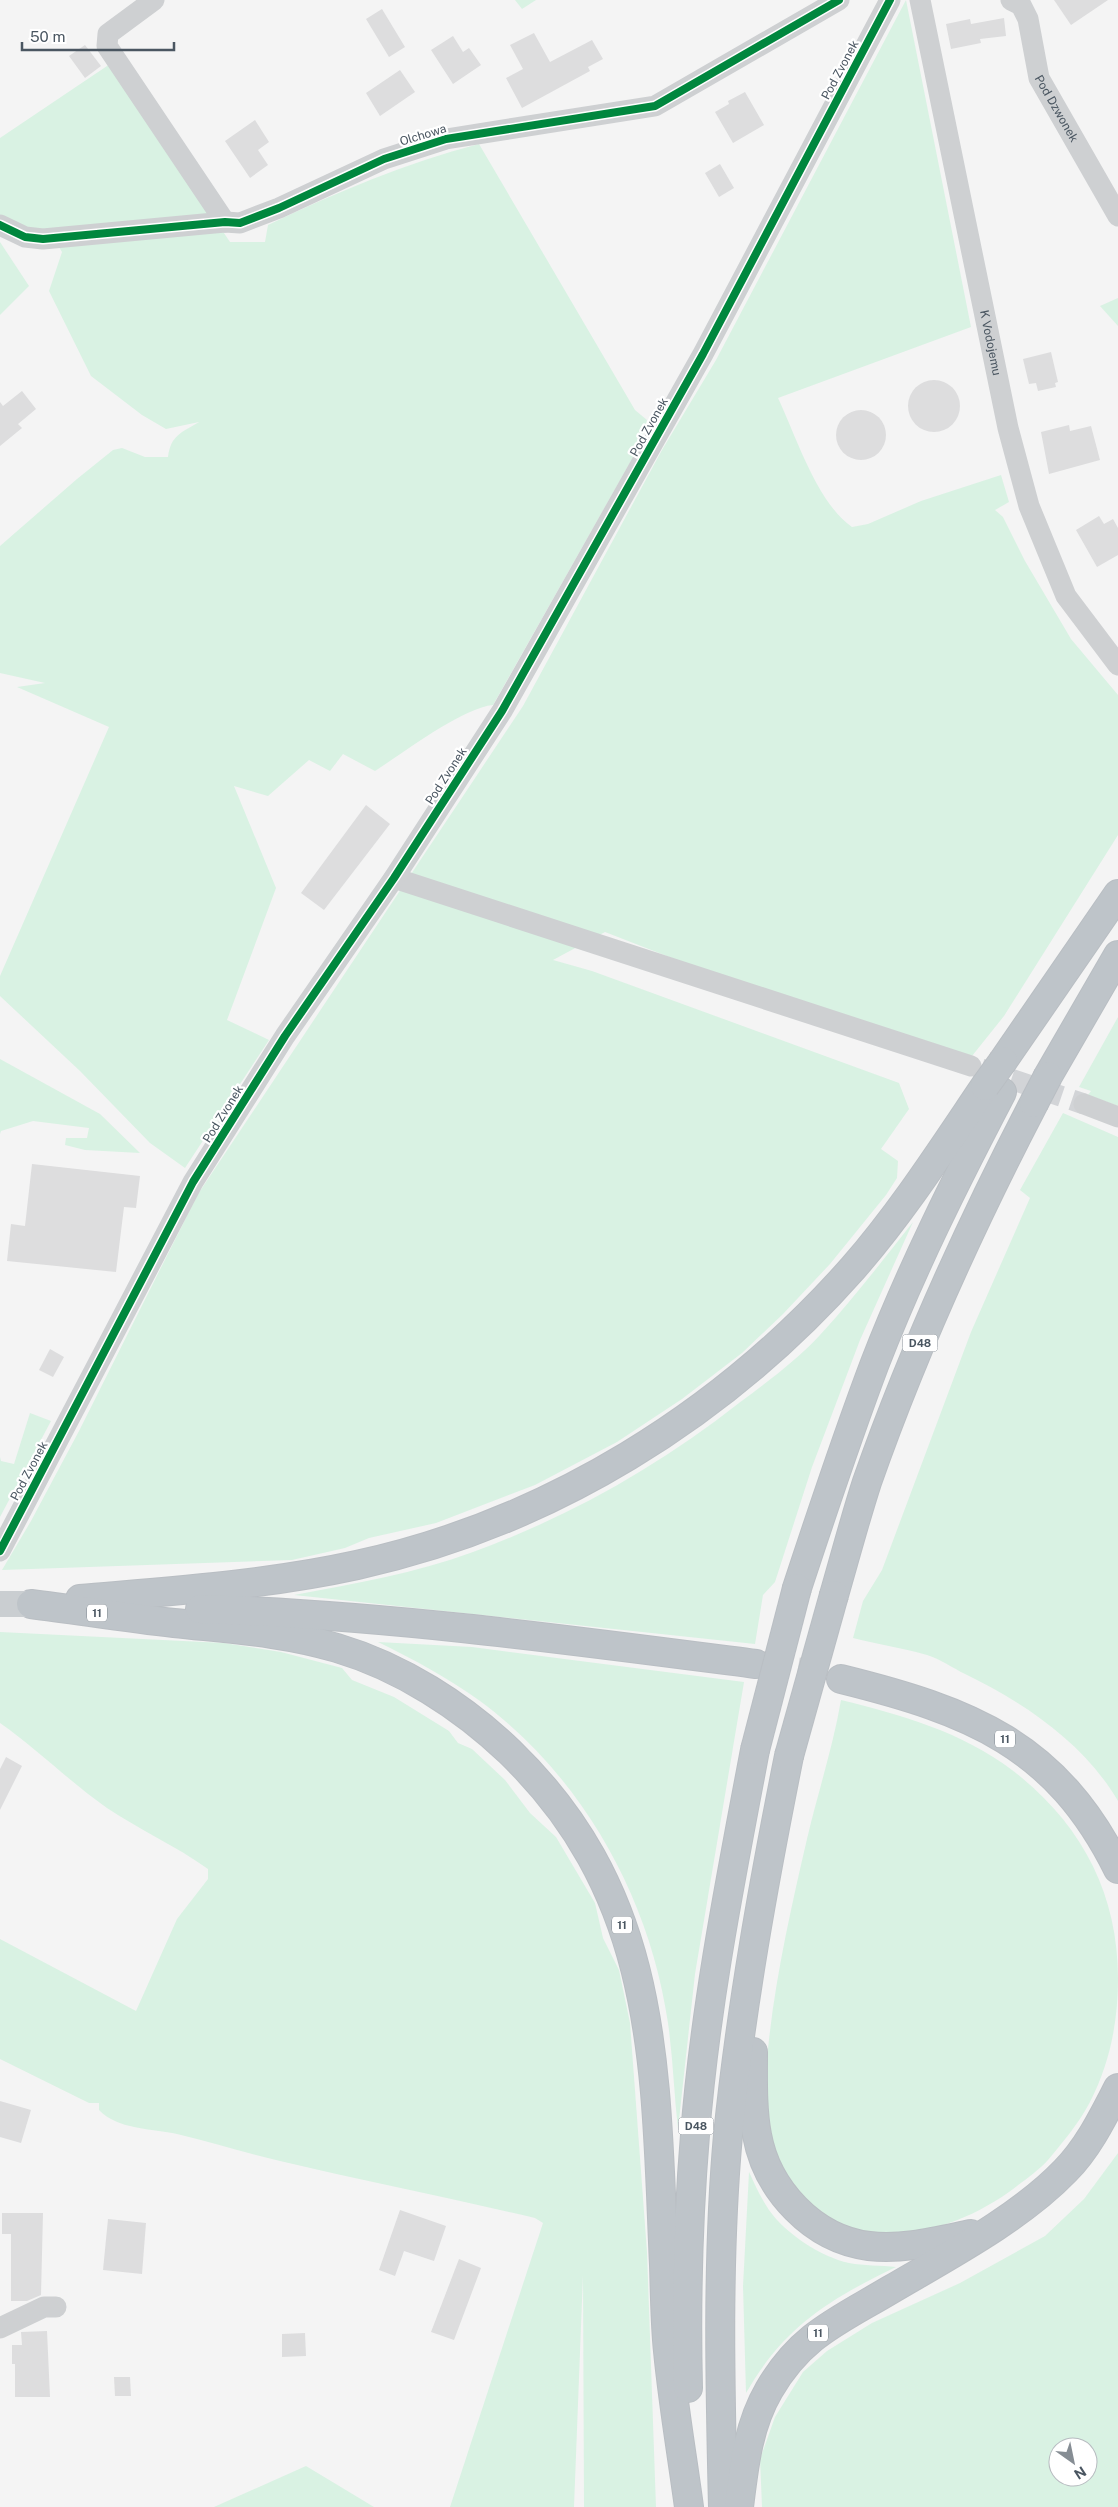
<svg xmlns="http://www.w3.org/2000/svg" width="1118" height="2507" font-family="'Public Sans',sans-serif">
<rect width="100%" height="100%" fill="#f4f4f4"/>
<g fill="#d9f2e3" fill-rule="evenodd">
<polygon points="515,0 536,0 522,9"/>
<path d="M 906,0 L 971,327 L 778,398 C 796,436 817,503 852,527 L 868,524 L 921,501 L 1001,475 L 1009,502 L 995,510 L 1003,517 L 1025,561 L 1071,639 L 1118,695 L 1118,835 L 1004,1016 L 972,1056 L 677,960 L 605,932 L 553,960 L 592,971 L 899,1083 L 909,1109 L 881,1149 L 898,1161 L 897,1178 L 886,1195 L 830,1264 L 783,1314 L 742,1353 L 682,1399 L 617,1442 L 535,1485 L 436,1523 L 369,1538 L 345,1548 L 292,1560 L 2,1570 L 31,1521 L 79,1431 L 198,1194 L 523,706 L 662,450 L 716,360 Z"/>
<path d="M 110,64 L 230,242 L 265,242 L 268,225 C 337,192 406,163 479,144 L 635,410 L 647,420 L 640,445 L 493,705 C 462,708 403,753 375,771 L 343,754 L 330,771 L 309,760 L 268,796 L 234,786 L 276,888 L 227,1020 L 269,1040 L 185,1168 L 150,1143 L 80,1071 L 0,996 L 0,976 L 109,727 L 17,687 L 45,683 L 0,673 L 0,546 L 77,479 L 113,450 L 122,448 L 145,457 L 168,457 C 171,435 181,433 199,422 L 166,429 L 142,415 L 91,376 L 49,291 L 62,252 L 48,229 L 25,229 L 0,216 L 0,138 Z"/>
<polygon points="0,242 29,286 0,315"/>
<polygon points="1118,298 1118,326 1100,306"/>
<polygon points="1118,1017 1118,1106 1088,1095 1091,1091 1079,1087"/>
<polygon points="0,1059 100,1114 140,1153 85,1150 65,1145 66,1138 87,1138 89,1128 33,1121 1,1131 0,1134"/>
<path d="M 1063,1113 L 1118,1137 L 1118,1801 C 1084,1743 1025,1703 965,1674 C 953,1668 940,1659 927,1655 C 903,1648 877,1644 853,1638 L 863,1601 L 882,1570 L 971,1332 L 1030,1198 L 1020,1190 Z"/>
<path d="M 913,1222 L 860,1340 L 812,1467 L 775,1582 L 763,1595 L 755,1644 L 294,1595 C 354,1584 416,1573 473,1552 C 569,1517 659,1466 739,1403 C 767,1382 796,1361 820,1335 C 853,1299 883,1260 913,1222 Z"/>
<polygon points="30,1413 51,1421 0,1517 0,1457 1,1461 14,1464"/>
<path d="M 0,1632 L 224,1643 L 281,1652 L 342,1668 L 352,1680 L 394,1697 L 449,1731 L 458,1743 L 472,1749 L 505,1780 L 530,1813 L 556,1837 L 595,1903 L 603,1938 L 619,1970 L 630,2023 L 647,2252 L 656,2507 L 584,2507 L 583,2275 L 574,2507 L 450,2507 L 543,2223 L 535,2218 C 450,2198 365,2181 280,2161 C 245,2153 212,2142 177,2134 C 153,2129 116,2129 99,2110 L 99,2103 L 89,2103 L 0,2059 L 0,1939 L 136,2011 L 177,1919 L 208,1879 L 208,1869 C 176,1846 140,1830 107,1808 C 70,1782 37,1749 0,1723 Z"/>
<path d="M 378,1642 L 472,1647 L 744,1682 L 695,1974 L 678,2129 C 674,2094 673,2058 668,2023 C 650,1898 582,1776 480,1701 C 448,1678 413,1659 378,1642 Z"/>
<path d="M 841,1700 C 902,1715 962,1732 1012,1770 C 1080,1822 1118,1892 1118,1978 C 1118,2022 1110,2063 1090,2102 C 1079,2123 1063,2142 1048,2160 C 1037,2172 1022,2182 1009,2192 C 916,2257 797,2255 766,2128 C 760,2104 766,2074 768,2049 C 775,1979 791,1908 807,1839 C 818,1792 833,1747 841,1700 Z"/>
<path d="M 1118,2153 L 1118,2507 L 762,2507 L 760,2459 L 775,2417 L 803,2372 L 827,2351 L 872,2323 L 960,2283 L 1045,2236 L 1084,2199 ZM 1058,2447 L 1088,2447 L 1088,2477 L 1058,2477 Z"/>
<path d="M 749,2172 C 755,2185 761,2198 769,2210 C 785,2233 821,2257 849,2263 C 864,2266 881,2265 896,2267 C 828,2300 784,2327 746,2393 L 743,2286 Z"/>
<polygon points="306,2466 374,2507 214,2507"/>
</g>
<g fill="#ddddde">
<polygon points="1054,0 1108,0 1071,25"/>
<polygon points="382,9 405,47 389,57 366,19"/>
<polygon points="1004,18 1006,36 980,39 981,43 951,49 946,24 970,19 971,24"/>
<polygon points="534,33 550,62 592,40 603,59 588,67 590,71 522,108 506,78 523,69 510,45"/>
<polygon points="453,36 463,52 469,48 481,65 453,84 431,50"/>
<polygon points="85,45 101,66 85,78 69,56"/>
<polygon points="400,70 415,92 380,116 366,93"/>
<polygon points="745,92 764,125 733,143 715,112 729,104 728,101"/>
<polygon points="255,120 269,142 258,150 268,165 250,178 225,141"/>
<polygon points="720,164 734,188 719,197 705,173"/>
<polygon points="1051,352 1058,382 1055,383 1056,387 1038,391 1036,383 1029,384 1023,359"/>
<circle cx="934" cy="406" r="26"/>
<polygon points="22,391 36,409 18,424 22,428 0,446 0,402 3,406"/>
<circle cx="861" cy="435" r="25"/>
<polygon points="1069,425 1070,431 1091,426 1100,460 1049,474 1041,432"/>
<polygon points="1099,516 1104,524 1113,519 1118,528 1118,555 1097,567 1076,530"/>
<polygon points="366,805 390,824 324,910 301,893"/>
<polygon points="32,1164 140,1176 136,1208 124,1207 116,1272 7,1261 11,1224 25,1226"/>
<polygon points="50,1349 64,1357 53,1377 39,1370"/>
<polygon points="6,1757 22,1766 0,1810 0,1769"/>
<polygon points="0,2101 31,2110 21,2143 0,2137"/>
<polygon points="400,2210 446,2226 434,2261 404,2251 395,2276 379,2270"/>
<polygon points="2,2213 43,2213 41,2295 27,2301 11,2301 11,2234 2,2234"/>
<polygon points="108,2219 146,2223 142,2274 103,2270"/>
<polygon points="459,2259 481,2268 454,2340 431,2332"/>
<polygon points="47,2331 50,2397 15,2397 15,2364 12,2364 12,2345 22,2345 21,2332"/>
<polygon points="305,2333 306,2356 282,2357 282,2334"/>
<polygon points="114,2377 130,2377 131,2396 115,2396"/>
</g>
<g fill="none" stroke-linecap="round" stroke-linejoin="round">
<polyline stroke="#d2d4d7" stroke-width="21" stroke-dasharray="21 11" stroke-linecap="butt" points="981,1069 1084,1104"/>
<polyline stroke="#d2d4d7" stroke-width="28" stroke-dasharray="28 14" stroke-linecap="butt" points="756,1664 841,1679"/>
<g stroke="#b9bec3" stroke-width="30">
<g id="highway">
<polyline points="1003,1061 1118,894"/>
<polyline points="1048,1076 1118,955"/>
<path d="M 797,1588 C 822,1512 847,1437 875,1363 C 911,1270 956,1180 1002,1092"/>
<path d="M 834,1595 C 845,1557 855,1519 867,1482 C 913,1351 970,1226 1034,1103"/>
<path d="M 80,1599 C 172,1591 266,1585 357,1565 C 549,1523 723,1415 853,1268 C 902,1212 943,1148 985,1086"/>
<path d="M 31,1604 C 79,1610 126,1618 174,1623 C 229,1629 284,1632 337,1648 C 401,1667 462,1706 510,1752 C 661,1898 655,2070 664,2265 C 665,2294 665,2322 668,2351 C 673,2403 682,2455 689,2507"/>
<path d="M 200,1609 C 386,1615 571,1640 756,1664"/>
<path d="M 841,1679 C 970,1711 1056,1744 1118,1869"/>
<path d="M 753,2052 C 753,2080 752,2108 757,2135 C 767,2190 813,2239 869,2246 C 903,2250 937,2241 971,2234"/>
<path d="M 688,2388 C 686,2304 688,2219 695,2135 C 705,2006 731,1877 755,1750"/>
<path d="M 723,2507 C 720,2383 717,2258 728,2135 C 741,2007 764,1881 789,1756"/>
<path d="M 739,2507 C 744,2466 748,2426 769,2390 C 801,2335 838,2321 890,2290 C 946,2257 1020,2218 1065,2171 C 1088,2148 1103,2117 1118,2088"/>
</g>
</g>
<g stroke="#ced0d2" stroke-width="21">
<polyline points="154,0 108,34 107,46 225,222"/>
<path id="s1" d="M 920,0 L 1008,428 L 1029,506 L 1066,596 L 1118,665"/>
<path id="s2" d="M 1011,0 L 1021,5 L 1028,19 L 1039,78 L 1118,216"/>
<polyline points="0,225 25,237 43,239 225,222 240,223 279,208 384,159 446,139 655,106 839,0"/>
<polyline points="394,878 971,1066"/>
<polyline points="1084,1104 1118,1117"/>
<polyline points="0,1551 193,1182 285,1036 394,878 502,711 703,354 890,0"/>
<polyline points="0,2328 44,2307 56,2307"/>
</g>
<polyline stroke="#caced1" stroke-width="26" points="0,1604 31,1604"/>
<use href="#highway" stroke="#bec4c9" stroke-width="28"/>
<g stroke="#b9bec3" stroke-width="30" stroke-linecap="butt">
<g id="highway-bridge">
<polyline points="985,1086 1003,1061"/>
<polyline points="1034,1103 1048,1076"/>
<polyline points="755,1750 797,1588"/>
<polyline points="789,1756 834,1595"/>
</g>
</g>
<use href="#highway-bridge" stroke="#bec4c9" stroke-width="28"/>
<g stroke="#fff" stroke-width="11">
<g id="cycleway">
<polyline points="0,225 25,237 43,239 225,222 240,223 279,208 384,159 446,139 655,106 839,0"/>
<polyline points="0,1551 193,1182 285,1036 394,878 502,711 703,354 890,0"/>
</g>
</g>
<use href="#cycleway" stroke="#00873e" stroke-width="8"/>
</g>
<g text-anchor="middle" dominant-baseline="central" stroke-width="4.5" stroke-linejoin="round" paint-order="stroke">
<g fill="#fff" stroke="#808990" stroke-width="1">
<rect x="902.5" y="1334.5" width="35" height="17" rx="4"/>
<rect x="87" y="1604.5" width="20" height="17" rx="4"/>
<rect x="995" y="1730.5" width="20" height="17" rx="4"/>
<rect x="612" y="1916.5" width="20" height="17" rx="4"/>
<rect x="678.5" y="2117.5" width="35" height="17" rx="4"/>
<rect x="808" y="2324.5" width="20" height="17" rx="4"/>
</g>
<g font-size="11" font-weight="bold" fill="#4a5661">
<text x="920" y="1343">D48</text>
<text x="97" y="1613">11</text>
<text x="1005" y="1739">11</text>
<text x="622" y="1925">11</text>
<text x="696" y="2126">D48</text>
<text x="818" y="2333">11</text>
</g>
<g font-size="12" fill="#4a5661" stroke="#fff">
<text transform="translate(840 70) rotate(-62)">Pod Zvonek</text>
<text stroke="none"><textPath href="#s2" startOffset="122">Pod Dzwonek</textPath></text>
<text transform="translate(423 135) rotate(-17)">Olchowa</text>
<text stroke="none"><textPath href="#s1" startOffset="350">K Vodojemu</textPath></text>
<text transform="translate(649 427) rotate(-61)">Pod Zvonek</text>
<text transform="translate(446 776) rotate(-57)">Pod Zvonek</text>
<text transform="translate(223 1114) rotate(-58)">Pod Zvonek</text>
<text transform="translate(29 1471) rotate(-62)">Pod Zvonek</text>
</g>
</g>
<g transform="translate(1073 2462) rotate(147)"><circle r="24" fill="#ffffff" stroke="#b7bbc0"/>
<path d="M0-4L9 19L0 12L-9 19Z" fill="#868d94"/>
<text y="-8" font-size="14" font-weight="bold" text-anchor="middle" fill="#4a5661">N</text>
</g>
<path d="M22 42v8h152v-8" fill="none" stroke="#4a5661" stroke-width="2.5"/>
<text x="30" y="42" font-size="15" fill="#4a5661" stroke="#ffffff" stroke-width="4" paint-order="stroke">50 m</text>
</svg>
